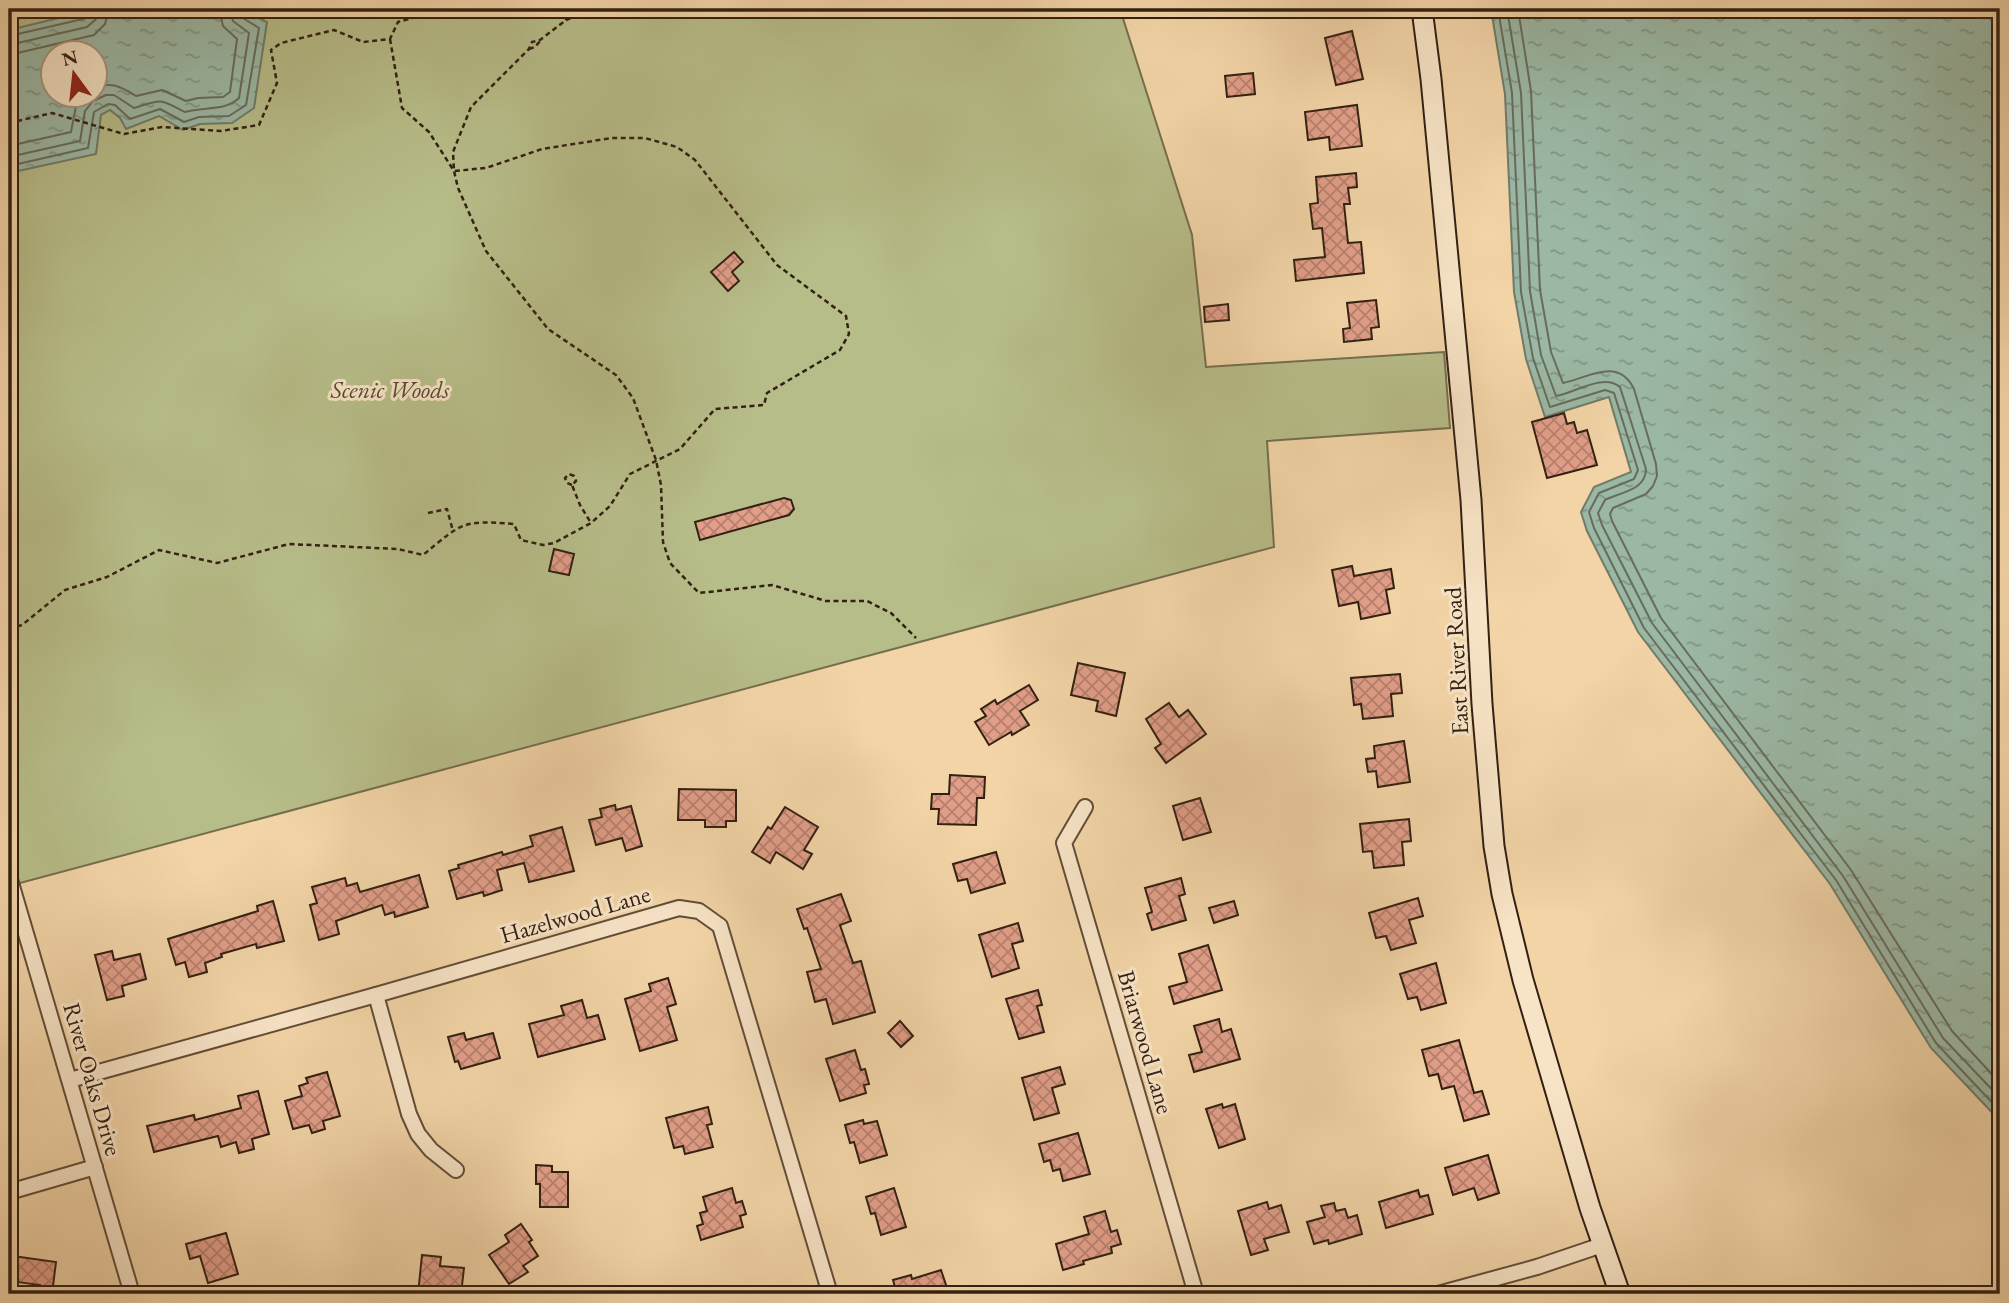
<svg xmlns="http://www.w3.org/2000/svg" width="2009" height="1303" font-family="'EB Garamond',serif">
<defs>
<pattern id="water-ripples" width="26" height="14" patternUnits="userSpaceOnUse" patternTransform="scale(1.75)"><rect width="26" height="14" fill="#9bb8a5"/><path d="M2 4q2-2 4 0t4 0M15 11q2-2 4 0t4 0" fill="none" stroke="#7f9585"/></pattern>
<pattern id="building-cross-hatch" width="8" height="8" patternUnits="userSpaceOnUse" patternTransform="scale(1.75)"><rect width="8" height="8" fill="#e19e88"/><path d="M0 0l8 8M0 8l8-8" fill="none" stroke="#b7806e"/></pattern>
</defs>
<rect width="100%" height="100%" fill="#f2d4a7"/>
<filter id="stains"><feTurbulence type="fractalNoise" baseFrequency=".00286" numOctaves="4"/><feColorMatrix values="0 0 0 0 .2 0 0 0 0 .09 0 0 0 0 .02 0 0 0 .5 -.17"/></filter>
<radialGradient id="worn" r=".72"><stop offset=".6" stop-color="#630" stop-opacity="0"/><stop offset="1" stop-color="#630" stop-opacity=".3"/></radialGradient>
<path fill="#b7bd89" stroke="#756e4e" stroke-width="2" fill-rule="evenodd" d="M 9,9 L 1120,9 L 1192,235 L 1206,367 L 1444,352 L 1450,428 L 1267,441 L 1274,547 L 9,886 ZM 52,52 L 94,52 L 94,94 L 52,94 Z"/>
<g fill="url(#water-ripples)" stroke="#717b6a" stroke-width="2" fill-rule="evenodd">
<path d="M 96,9 L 239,9 L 267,22 L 254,108 L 232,123 L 200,124 L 183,130 L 159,116 L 126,129 L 120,118 L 110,110 L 101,115 L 96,154 L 9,173 L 9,30 ZM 52,52 L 94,52 L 94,94 L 52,94 Z"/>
<polygon points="1491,9 2000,9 2000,1121 1931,1048 1830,884 1638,632 1587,531 1581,512 1594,487 1631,472 1609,397 1545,417 1526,359 1514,292 1505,94"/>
</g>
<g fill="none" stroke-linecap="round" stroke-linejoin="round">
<g stroke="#676c5c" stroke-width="2">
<polyline points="1498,9 1512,93 1521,292 1533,358 1550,407 1605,390 1614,393 1638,470 1634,479 1599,493 1589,512 1594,528 1644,628 1836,880 1936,1043 2000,1111"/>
<path d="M 1507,9 L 1521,93 L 1530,291 L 1541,355 L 1556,396 C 1575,393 1603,373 1620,387 L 1646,469 C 1646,490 1621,492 1605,500 L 1598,513 L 1602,525 L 1652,623 L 1843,876 L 1943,1038 L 2000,1098"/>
<path d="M 1518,9 L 1531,91 L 1540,290 L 1551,352 L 1563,383 C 1588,378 1618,356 1634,389 L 1656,464 L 1657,476 L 1653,486 L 1646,494 L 1613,508 L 1610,514 L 1612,521 L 1661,618 L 1851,870 L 1952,1031 L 2000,1083"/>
<polyline points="9,36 83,19 88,15 89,9"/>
<polyline points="9,45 87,27 96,19 98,9"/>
<polyline points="9,55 94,35 105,24 109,9"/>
<path d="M 94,88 C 112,81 121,87 136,96 L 162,90 L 186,101 L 198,98 L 223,97 L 230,92 L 237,39 L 223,26 L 219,9"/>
<polyline points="9,146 71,132 76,106 84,94"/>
<path d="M 9,157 L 80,141 L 85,111 L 93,101 L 106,95 L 114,95 L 134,108 C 163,99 158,98 185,112 C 204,106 224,112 239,98 L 249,33 L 233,21 L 230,9"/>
<polyline points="9,166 88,148 94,112 108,104 115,105 130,119 160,109 184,122 199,117 229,116 246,105 259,28 241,17 238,9"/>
</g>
</g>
<g fill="url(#building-cross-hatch)" stroke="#332012" stroke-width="2">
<polygon points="1352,31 1363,79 1336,85 1325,38"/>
<polygon points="1253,73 1255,94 1227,97 1225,76"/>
<polygon points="1357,105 1362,146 1330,150 1329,137 1308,140 1305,112"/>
<polygon points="1356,173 1357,187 1348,188 1350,204 1344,204 1348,243 1361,242 1364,273 1296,281 1294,260 1325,257 1322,228 1313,229 1310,204 1318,203 1316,177"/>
<polygon points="734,252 743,262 732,272 739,281 728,291 711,272"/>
<polygon points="1376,300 1379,327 1371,328 1372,339 1344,342 1343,329 1350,328 1347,303"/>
<polygon points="1228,304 1229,320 1205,322 1204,307"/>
<polygon points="1564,413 1567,424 1574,422 1577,433 1587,430 1597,465 1547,478 1532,422"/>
<polygon points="784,498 791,500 794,509 789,515 700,540 695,522"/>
<polygon points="554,549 574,554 569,575 549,571"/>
<polygon points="1352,566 1354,576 1391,569 1394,588 1386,590 1390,613 1361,619 1358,602 1339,606 1332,570"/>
<polygon points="1078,663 1125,673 1116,716 1096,711 1098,701 1071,695"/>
<polygon points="1400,674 1402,693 1391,694 1393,716 1363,719 1361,704 1354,705 1351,678"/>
<polygon points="1029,685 1038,700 1020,711 1029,725 1012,735 1011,732 989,745 975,722 986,716 981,709 995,700 997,704"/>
<polygon points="1169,703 1179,717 1188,710 1206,734 1166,763 1155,748 1161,744 1146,719"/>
<polygon points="1404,741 1410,782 1378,787 1376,771 1368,772 1366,759 1375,758 1374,746"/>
<polygon points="950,775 985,777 984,798 977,798 976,825 938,824 939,809 931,809 932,794 949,794"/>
<polygon points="679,789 736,790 736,821 726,821 726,827 705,827 705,820 678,820"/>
<polygon points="1200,798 1211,832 1183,840 1173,806"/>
<polygon points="615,805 616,810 631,806 642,846 626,851 622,838 596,845 589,820 602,817 600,809"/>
<polygon points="785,807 818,827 804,850 812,854 803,869 776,852 770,863 752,852 768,827 771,829"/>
<polygon points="1409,819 1411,841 1402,842 1404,865 1374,868 1372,851 1363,852 1360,824"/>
<polygon points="562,827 574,871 529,882 524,863 497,870 502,890 484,896 483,892 457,899 449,871 459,868 458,865 502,852 503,855 533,846 530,836"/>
<polygon points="996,852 1005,883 971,893 967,879 958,881 953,864"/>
<polygon points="419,875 428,907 395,917 394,912 385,915 382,905 336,921 339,934 319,940 310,905 317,903 312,887 345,878 347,886 357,883 360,892"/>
<polygon points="1181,878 1185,894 1179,896 1186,920 1152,930 1147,914 1152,912 1145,888"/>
<polygon points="841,894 851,921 840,925 853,963 861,961 875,1012 833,1024 826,999 815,1002 807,972 821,969 807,928 804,929 797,909"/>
<polygon points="1418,898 1423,916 1409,920 1416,943 1391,950 1386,936 1376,938 1369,913"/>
<polygon points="273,901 284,941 257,948 256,944 221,954 222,957 205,963 207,972 189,977 185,962 176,965 168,939 258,911 257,906"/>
<polygon points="1234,901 1238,915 1214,923 1209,908"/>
<polygon points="1018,923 1023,941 1012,944 1019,968 992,977 979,935"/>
<polygon points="1208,945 1222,990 1174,1004 1169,987 1187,982 1179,954"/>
<polygon points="112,951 114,960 140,954 146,979 122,986 124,996 107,1000 95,955"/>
<polygon points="1436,963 1446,1003 1421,1010 1417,997 1408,999 1400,974"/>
<polygon points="668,978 676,1004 667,1007 677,1040 640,1051 625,999 651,991 649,984"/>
<polygon points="1038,990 1042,1005 1037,1006 1044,1032 1019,1039 1006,999"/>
<polygon points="582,1000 587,1018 598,1015 605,1039 538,1057 529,1024 564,1015 561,1006"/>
<polygon points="1219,1019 1222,1032 1231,1029 1240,1059 1194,1072 1189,1055 1202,1052 1194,1026"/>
<polygon points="900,1021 913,1036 901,1047 888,1033"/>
<polygon points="464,1033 466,1040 493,1033 500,1058 461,1069 458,1061 455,1062 448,1037"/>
<polygon points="1459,1040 1474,1093 1482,1091 1489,1114 1464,1121 1454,1086 1442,1089 1438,1074 1429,1076 1422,1050"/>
<polygon points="855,1050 861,1070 865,1069 869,1084 864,1085 866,1093 840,1101 826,1059"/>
<polygon points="1060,1067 1065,1084 1052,1088 1059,1113 1034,1120 1022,1078"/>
<polygon points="327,1072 340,1116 323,1121 325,1129 312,1133 309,1125 293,1129 285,1101 302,1096 299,1086 308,1083 306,1078"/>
<polygon points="258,1091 269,1134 252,1139 254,1149 239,1153 236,1142 221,1147 218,1136 154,1152 147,1126 194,1115 195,1120 241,1108 238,1096"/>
<polygon points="1222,1104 1223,1108 1235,1104 1245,1139 1219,1148 1206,1109"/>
<polygon points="708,1107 712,1124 707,1125 713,1147 685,1154 683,1146 674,1148 666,1118"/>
<polygon points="863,1120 864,1124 877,1121 887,1155 860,1163 854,1142 850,1143 845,1125"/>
<polygon points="1078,1133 1090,1174 1063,1181 1060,1169 1053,1171 1050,1160 1044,1162 1039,1144"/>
<polygon points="1488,1155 1499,1193 1478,1200 1474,1188 1453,1195 1445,1168"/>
<polygon points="536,1165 552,1166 552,1172 568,1172 568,1207 540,1207 540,1184 536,1184"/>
<polygon points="732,1188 736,1203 742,1201 746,1214 740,1216 743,1227 701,1240 697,1226 703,1224 700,1213 707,1211 703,1197"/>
<polygon points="894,1188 906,1227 881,1235 875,1213 871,1214 866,1197"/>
<polygon points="1418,1190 1420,1197 1428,1195 1433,1214 1386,1228 1379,1202"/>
<polygon points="1267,1202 1269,1209 1281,1205 1289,1232 1264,1239 1268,1250 1251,1255 1238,1211"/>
<polygon points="1334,1203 1336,1211 1345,1209 1348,1218 1357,1215 1362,1234 1329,1244 1328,1240 1314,1244 1307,1222 1325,1217 1321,1206"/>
<polygon points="1105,1211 1111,1232 1117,1230 1121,1244 1111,1247 1112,1253 1083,1261 1084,1264 1063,1270 1056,1244 1089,1234 1084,1217"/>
<polygon points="521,1224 532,1240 529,1242 538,1256 523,1266 528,1272 509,1284 489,1255 509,1242 505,1235"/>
<polygon points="226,1233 238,1274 208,1283 200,1256 190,1259 186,1244"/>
<polygon points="422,1255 441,1257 440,1266 464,1268 461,1294 418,1294"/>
<polygon points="13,1256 56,1262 52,1294 39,1292 40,1285 17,1282 18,1272 11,1271"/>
<polygon points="941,1270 949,1294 897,1294 893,1280 911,1275 912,1279"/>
</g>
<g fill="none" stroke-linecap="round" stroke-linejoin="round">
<g stroke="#634d37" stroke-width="18">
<g id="street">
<polyline points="1085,807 1064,843 1196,1294"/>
<polyline points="9,876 132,1294"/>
<polyline points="376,995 409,1114 418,1134 431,1150 456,1170"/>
<polyline points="70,1080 376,995 679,908 699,911 720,926 830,1294"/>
<polyline points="9,1192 95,1167"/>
<polyline points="1438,1294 1537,1267 1602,1245"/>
</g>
</g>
<g stroke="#332012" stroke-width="23">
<polyline id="secondary" points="1422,9 1431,79 1471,500 1482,704 1494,846 1502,894 1523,980 1590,1208 1620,1294"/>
</g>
<g stroke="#332012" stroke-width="2.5" stroke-dasharray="5 3.5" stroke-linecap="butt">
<polyline points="566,20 591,9"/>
<polyline points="390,39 402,108 429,132 454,171 458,188 486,251 548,329 616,375 633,398 656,460 661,485 663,542 670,563 699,593 772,585 826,601 867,601 891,613 916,638"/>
<polyline points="529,49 535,47 540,41"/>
<polyline points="9,123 52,113 124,134 162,127 221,131 259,125 277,83 271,50 281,43 334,30 363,42 390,39 398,22 444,9"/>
<polyline points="572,485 567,483 565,478 569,474 574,476 576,481 572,485 580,505 591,523"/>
<polyline points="428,513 447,509 453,531"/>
<path d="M 9,629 L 22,625 L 65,590 L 107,577 L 159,550 L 217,563 L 289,544 L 398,549 L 423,555 C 463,522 462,520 514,524 L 521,540 L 543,545 L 554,543 L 591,523 L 610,506 L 630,474 L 680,449 L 715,409 L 764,405 L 767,393 L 840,350 L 849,334 L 846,316 L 777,265 L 695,160 L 677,147 L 645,138 L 612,138 L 542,149 L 486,168 L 454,171 L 453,152 L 471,107 L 529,49 L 532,42 L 540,40 L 566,20 L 567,9"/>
</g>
<use href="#street" stroke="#f7e3c6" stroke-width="14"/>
<use href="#secondary" stroke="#f7e3c6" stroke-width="19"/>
</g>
<g text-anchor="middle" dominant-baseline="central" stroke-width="6" stroke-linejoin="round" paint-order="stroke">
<g font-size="24" font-style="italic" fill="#544730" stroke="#f7e3c6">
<text x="390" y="389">Scenic Woods</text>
</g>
<g font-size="24" fill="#332012" stroke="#f7e3c6">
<text transform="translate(1456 661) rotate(-93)">East River Road</text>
<text transform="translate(575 914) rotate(-16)">Hazelwood Lane</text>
<text transform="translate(1146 1042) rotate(74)">Briarwood Lane</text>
<text transform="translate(93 1079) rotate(74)">River Oaks Drive</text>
</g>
</g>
<rect width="2009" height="1303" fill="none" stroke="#f2d4a7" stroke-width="35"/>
<rect x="10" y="10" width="1988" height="1282" fill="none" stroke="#332012" stroke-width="3.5"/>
<rect x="18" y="18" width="1974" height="1268" fill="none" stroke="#332012" stroke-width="2"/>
<g transform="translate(74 74) rotate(345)"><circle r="33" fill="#f7e3c6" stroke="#a9957e" stroke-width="2"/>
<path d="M0-5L12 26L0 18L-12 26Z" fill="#8f2418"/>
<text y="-10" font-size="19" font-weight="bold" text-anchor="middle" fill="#332012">N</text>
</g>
<rect width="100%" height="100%" filter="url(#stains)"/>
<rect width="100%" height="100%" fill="url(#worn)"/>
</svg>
